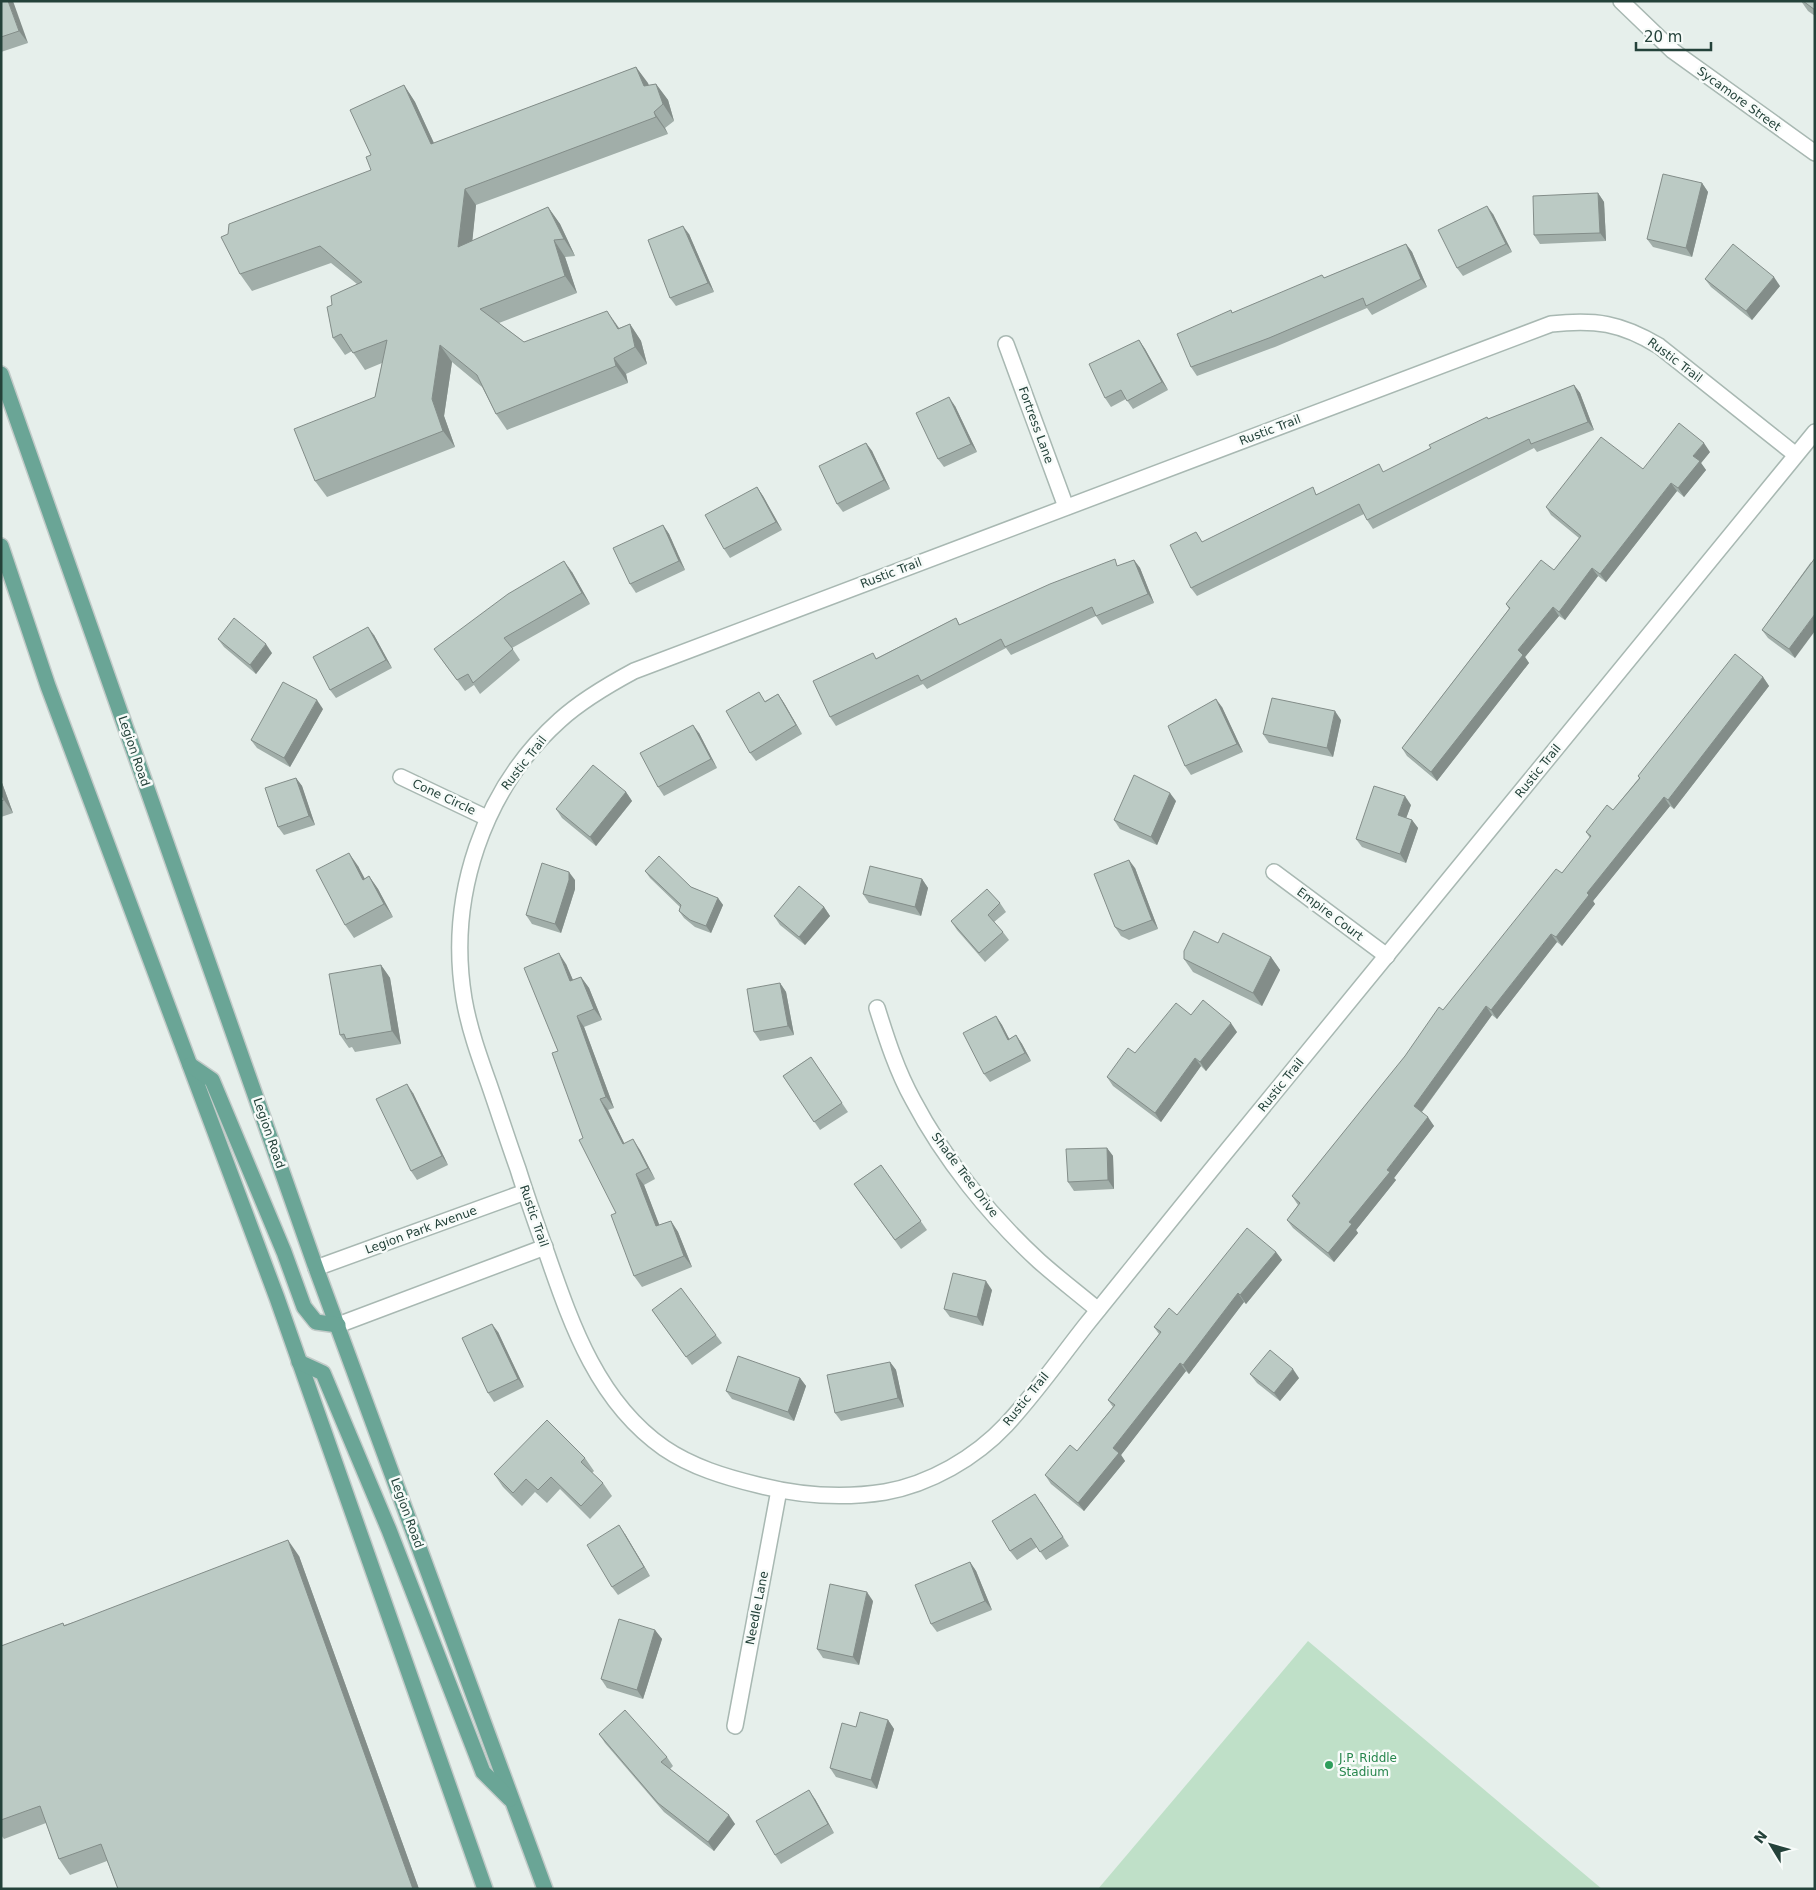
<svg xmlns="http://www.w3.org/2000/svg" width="1816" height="1890" font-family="'DejaVu Sans',sans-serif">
<rect width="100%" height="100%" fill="#e6efeb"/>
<polygon fill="#bfe0c8" points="1308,1641 1602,1889 1098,1889"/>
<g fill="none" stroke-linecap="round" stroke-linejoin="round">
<g stroke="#a8b8b2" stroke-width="18">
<g id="minor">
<polyline points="1621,1 1673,51 1815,153"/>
<polyline points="1006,344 1066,507"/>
<path d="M 1796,455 L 1659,346 C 1621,323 1595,319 1551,324 L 634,671 C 608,685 582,700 560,720 C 483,789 447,897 464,999 C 469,1028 479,1056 489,1084 C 499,1113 508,1141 518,1169 C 527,1198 537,1226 547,1254 C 572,1326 598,1402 664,1448 C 692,1467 725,1477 758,1485 C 801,1496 841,1499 885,1492 C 930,1484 975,1458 1006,1425 C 1035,1394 1060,1358 1086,1325 C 1137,1262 1188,1198 1239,1136 C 1431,902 1623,666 1815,432"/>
<polyline points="401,777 487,818"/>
<polyline points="1274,872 1387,956"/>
<path d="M 877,1008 C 887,1040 897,1071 913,1100 C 944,1159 990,1216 1039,1261 C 1058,1278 1079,1294 1098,1310"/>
<polyline points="316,1268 525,1192"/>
<polyline points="338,1325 545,1247"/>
<polyline points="735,1726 779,1490"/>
</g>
</g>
<g stroke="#c2cac8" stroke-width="18">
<g id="major">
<polyline points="1,374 316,1268 545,1889"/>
<polyline points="1,546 48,686 277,1298 485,1889"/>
<polyline points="190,1065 212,1080 284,1252 304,1307 316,1322 338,1325"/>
<polyline points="299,1362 323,1373 389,1530 483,1772 510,1799"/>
</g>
</g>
<use href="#minor" stroke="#fff" stroke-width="15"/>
<use href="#major" stroke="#6aa596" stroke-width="15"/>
</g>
<g fill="#a1aea9">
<polygon points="1,1 28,43 1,52"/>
<polygon points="1801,1 1815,1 1815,16 1808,11"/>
<polygon points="636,67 649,86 656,84 668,100 674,121 665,128 668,134 476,205 472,241 548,207 560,224 575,256 565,257 577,293 499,323 524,342 619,328 630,324 641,341 647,364 626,374 628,383 507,430 496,414 482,387 452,362 444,416 455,447 327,497 315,481 375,397 382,363 365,370 352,351 345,355 333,338 332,305 357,284 331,263 252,291 240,274 371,170 371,155 404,85 415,102 434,143"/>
<polygon points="1702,183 1708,192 1692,257 1653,247 1647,239"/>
<polygon points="1598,193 1604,202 1606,241 1540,244 1534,235"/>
<polygon points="1493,214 1512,252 1463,276 1457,268"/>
<polygon points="689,234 714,292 676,306 670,298"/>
<polygon points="1406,244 1412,252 1427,287 1372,315 1367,308 1275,347 1197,376 1191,367 1233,313 1324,278"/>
<polygon points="1705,279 1780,286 1752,320 1711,287"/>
<polygon points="1139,340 1145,349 1168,390 1133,409 1126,399 1111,407 1105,398"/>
<polygon points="1574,385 1580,393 1594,430 1537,452 1534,448 1373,529 1367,520 1364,514 1197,596 1191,588 1203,542 1317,494 1384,472 1489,419"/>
<polygon points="955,406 977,452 944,467 938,459"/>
<polygon points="866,443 872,451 890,489 843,512 837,504"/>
<polygon points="1710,452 1701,463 1706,470 1684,497 1677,491 1606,582 1598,576 1565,620 1559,616 1525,657 1529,663 1437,781 1407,756 1402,748 1509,609 1506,604 1554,570 1579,538 1551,515 1546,507 1643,469"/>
<polygon points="757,487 763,496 782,530 730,558 724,549"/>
<polygon points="663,525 669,534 685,570 636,593 630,584"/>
<polygon points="1134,560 1140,568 1154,603 1102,625 1096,616 1011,655 1006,648 927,689 923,684 836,726 830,717 877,658 956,618 960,625"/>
<polygon points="1811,562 1795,658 1768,638 1762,630"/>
<polygon points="572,572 590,604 512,648 520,660 480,694 474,685 465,691 442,660"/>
<polygon points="374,635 392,668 336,698 330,690"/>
<polygon points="218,639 272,653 256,674 224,647"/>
<polygon points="1763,677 1769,686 1674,809 1670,806 1593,901 1595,904 1562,946 1557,942 1497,1019 1492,1015 1422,1112 1434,1126 1394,1178 1396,1180 1356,1230 1358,1233 1334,1262 1293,1228 1287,1220 1298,1205 1292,1196 1443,1010 1562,873 1590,838 1586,832 1613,810 1639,778 1638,776"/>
<polygon points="778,694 784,703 802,734 756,761 750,753 765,701"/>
<polygon points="1222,707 1243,752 1191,775 1185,766"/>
<polygon points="323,709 290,767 257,748 251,740"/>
<polygon points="1341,720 1333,757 1269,743 1263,734"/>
<polygon points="699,733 717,768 664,796 658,787"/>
<polygon points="296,778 302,786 315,825 284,835 278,827"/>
<polygon points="1,780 13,813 1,817"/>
<polygon points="626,792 632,801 596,846 562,818 556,809"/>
<polygon points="1176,801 1157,845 1120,829 1114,820"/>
<polygon points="1411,805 1406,818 1412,820 1418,828 1406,863 1362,847 1356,839"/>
<polygon points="358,866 364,879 369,876 378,889 393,917 354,938 345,925"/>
<polygon points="1135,868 1158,929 1129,940 1121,936 1115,927"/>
<polygon points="645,871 691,887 718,898 723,905 711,933 695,927 684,918 679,911 680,907 650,878"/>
<polygon points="922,879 928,888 921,916 869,903 863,894"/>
<polygon points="575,880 575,889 561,933 532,924 526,915"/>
<polygon points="1000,903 1006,912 994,922 1003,932 1009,940 985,962 957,930 951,921"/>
<polygon points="824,907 830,916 805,945 780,925 774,916"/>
<polygon points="1218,943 1271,957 1280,970 1262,1006 1193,972 1184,959"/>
<polygon points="566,964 573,980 581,977 589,988 602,1020 584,1027 614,1108 608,1110 624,1143 640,1150 655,1179 644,1185 659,1225 671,1221 678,1232 692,1267 642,1287 634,1276 616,1213 558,1051"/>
<polygon points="381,965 390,978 401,1044 355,1052 352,1047 349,1048 340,1035"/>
<polygon points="780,983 786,992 794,1035 760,1041 754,1032"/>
<polygon points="1191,1015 1237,1032 1206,1071 1201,1066 1161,1122 1113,1086 1107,1077 1135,1053"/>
<polygon points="996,1016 1002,1025 1009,1039 1016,1035 1022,1044 1031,1061 990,1082 984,1074"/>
<polygon points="811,1057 848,1112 820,1130 783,1076"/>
<polygon points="413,1093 448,1165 417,1180 411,1171"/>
<polygon points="1107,1148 1113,1156 1114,1189 1074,1191 1068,1182"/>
<polygon points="881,1165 927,1230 901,1249 854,1184"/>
<polygon points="1276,1252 1282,1260 1246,1304 1244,1302 1189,1374 1186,1371 1121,1455 1125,1461 1084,1511 1051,1484 1045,1475 1077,1451 1113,1407 1108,1400 1159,1334 1154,1327 1177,1315"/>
<polygon points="992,1290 983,1326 950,1317 944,1309"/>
<polygon points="652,1310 716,1335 722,1343 692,1365"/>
<polygon points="498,1332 524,1387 494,1402 488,1393"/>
<polygon points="890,1362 896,1370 904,1407 841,1421 835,1413"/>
<polygon points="1250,1374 1299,1378 1280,1401 1257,1383"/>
<polygon points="800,1378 806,1386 794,1421 732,1399 726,1391"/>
<polygon points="585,1458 594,1471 592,1473 603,1483 612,1496 590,1519 560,1489 547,1503 535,1492 522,1506 503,1487 494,1474"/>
<polygon points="1041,1502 1069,1546 1046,1560 1037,1547 1017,1560 1010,1551"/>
<polygon points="625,1534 650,1576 618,1595 612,1587"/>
<polygon points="299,1556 419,1889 118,1889 107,1861 70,1875 59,1859 46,1823 4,1839 1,1835 1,1646 63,1623 64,1625"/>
<polygon points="970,1562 976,1571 992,1610 937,1632 931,1624"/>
<polygon points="873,1601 859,1665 823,1658 817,1649"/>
<polygon points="655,1630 662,1639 643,1699 607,1688 601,1679"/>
<polygon points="888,1720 894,1729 877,1789 836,1777 830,1768 856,1727"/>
<polygon points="599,1734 667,1757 673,1766 670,1769 735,1824 714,1851 664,1812 605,1743"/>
<polygon points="815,1799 834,1833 781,1864 775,1855"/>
</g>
<g fill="#838d89">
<polygon points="8,1 13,1 28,43 19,31"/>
<polygon points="636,67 648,83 656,103 644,86"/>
<polygon points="656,84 668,100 674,121 663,104"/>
<polygon points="404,85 415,102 442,161 431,144"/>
<polygon points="654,112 665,128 668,134 656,117"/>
<polygon points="1702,183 1708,192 1692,257 1686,248"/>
<polygon points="465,189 476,205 470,264 458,247"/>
<polygon points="1598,193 1604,202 1606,241 1600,233"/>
<polygon points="1487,206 1493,214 1512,252 1506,244"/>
<polygon points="548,207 560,224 575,256 564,239"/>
<polygon points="683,226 689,234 714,292 708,283"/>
<polygon points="554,240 565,257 577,293 565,276"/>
<polygon points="1406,244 1412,252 1427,287 1421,279"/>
<polygon points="1774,277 1780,286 1752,320 1746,311"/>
<polygon points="607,311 619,328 630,345 618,329"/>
<polygon points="630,324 641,341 647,364 635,347"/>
<polygon points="1139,340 1145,349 1168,390 1162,382"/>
<polygon points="440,345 452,362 444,416 455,447 443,431 432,399"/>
<polygon points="614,358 626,374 628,383 616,366"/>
<polygon points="1574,385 1580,393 1594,430 1588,422"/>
<polygon points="949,397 955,406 977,452 971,444"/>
<polygon points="866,443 872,451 890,489 884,480"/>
<polygon points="1704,443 1710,452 1701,463 1706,470 1684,497 1678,488 1693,456"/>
<polygon points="1671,483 1677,491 1606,582 1600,574"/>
<polygon points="757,487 763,496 782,530 776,522"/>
<polygon points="663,525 669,534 685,570 679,561"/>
<polygon points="1134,560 1140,568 1154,603 1148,594"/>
<polygon points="564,561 572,572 590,604 582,593"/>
<polygon points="1592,568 1598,576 1565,620 1559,612"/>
<polygon points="1553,607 1559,616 1525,657 1529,663 1437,781 1431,772 1518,650"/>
<polygon points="1815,614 1815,631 1795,658 1789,649"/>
<polygon points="368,627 374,635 392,668 386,660"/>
<polygon points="266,644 272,653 256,674 250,665"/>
<polygon points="1763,677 1769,686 1674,809 1668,800"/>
<polygon points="778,694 784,703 802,734 796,725"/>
<polygon points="1216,699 1222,707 1243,752 1237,744"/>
<polygon points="317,700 323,709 290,767 284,758"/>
<polygon points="1335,711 1341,720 1333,757 1327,748"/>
<polygon points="693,725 699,733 717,768 711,759"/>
<polygon points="296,778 302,786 315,825 309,816"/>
<polygon points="1,780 13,813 4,800 1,793"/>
<polygon points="626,792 632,801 596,846 590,837"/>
<polygon points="1170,793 1176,801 1157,845 1151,837"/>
<polygon points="1405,796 1411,805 1404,824 1398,815"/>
<polygon points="1664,797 1670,806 1593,901 1595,904 1562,946 1556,937 1587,893"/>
<polygon points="1412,820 1418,828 1406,863 1400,854"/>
<polygon points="349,853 358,866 372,892 363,880"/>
<polygon points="1129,860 1135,868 1158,929 1152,920"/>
<polygon points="569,872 575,880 575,889 561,933 555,924"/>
<polygon points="369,876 378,889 393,917 384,904"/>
<polygon points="922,879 928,888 921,916 915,907"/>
<polygon points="718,898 723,905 711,933 706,926"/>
<polygon points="824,907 830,916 805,945 799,937"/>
<polygon points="1551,934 1557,942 1497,1019 1491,1010"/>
<polygon points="559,953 566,964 578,992 570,981"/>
<polygon points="1271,957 1280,970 1262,1006 1253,993"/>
<polygon points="381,965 390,978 401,1044 392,1031"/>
<polygon points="581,977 589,988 602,1020 594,1009"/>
<polygon points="780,983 786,992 794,1035 788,1026"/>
<polygon points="1486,1006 1492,1015 1420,1114 1414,1106"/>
<polygon points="577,1016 584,1027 614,1108 606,1097"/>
<polygon points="996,1016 1002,1025 1014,1048 1008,1040"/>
<polygon points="1231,1023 1237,1032 1206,1071 1200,1062"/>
<polygon points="1016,1035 1022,1044 1031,1061 1025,1053"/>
<polygon points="1195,1058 1201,1066 1161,1122 1155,1113"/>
<polygon points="407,1084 413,1093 448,1165 442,1156"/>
<polygon points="600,1099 608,1110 630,1155 623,1144"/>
<polygon points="1428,1117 1434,1126 1394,1178 1396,1180 1356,1230 1358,1233 1334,1262 1328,1253 1349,1222 1387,1170"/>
<polygon points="633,1139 640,1150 655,1179 648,1168"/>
<polygon points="1107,1148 1113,1156 1114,1189 1108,1180"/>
<polygon points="636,1174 644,1185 664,1237 656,1226"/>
<polygon points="671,1221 678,1232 692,1267 684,1256"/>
<polygon points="1276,1252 1282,1260 1246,1304 1240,1295"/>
<polygon points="986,1281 992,1290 983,1326 977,1317"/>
<polygon points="1238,1293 1244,1302 1189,1374 1183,1365"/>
<polygon points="492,1324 498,1332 524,1387 518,1379"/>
<polygon points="890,1362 896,1370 904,1407 898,1398"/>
<polygon points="1180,1363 1186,1371 1121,1455 1125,1461 1084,1511 1078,1503 1113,1448"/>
<polygon points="1293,1369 1299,1378 1280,1401 1274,1393"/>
<polygon points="800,1378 806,1386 794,1421 788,1412"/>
<polygon points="619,1525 625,1534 650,1576 644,1567"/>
<polygon points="288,1540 299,1556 419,1889 413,1889"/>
<polygon points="970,1562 976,1571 992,1610 985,1601"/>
<polygon points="867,1592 873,1601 859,1665 853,1657"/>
<polygon points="655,1630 662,1639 643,1699 637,1690"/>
<polygon points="888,1720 894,1729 877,1789 871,1780"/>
<polygon points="809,1790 815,1799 834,1833 828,1824"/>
<polygon points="729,1815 735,1824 714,1851 708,1842"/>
</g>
<g fill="#bbcac4" stroke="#838d89">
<polygon points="1,1 8,1 19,31 1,37"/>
<polygon points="1803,1 1815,1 1815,10"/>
<polygon points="636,67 644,86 656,84 663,104 654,112 656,117 465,189 458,247 548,207 564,239 554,240 565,276 480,309 524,342 607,311 618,329 630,324 635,347 614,358 616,366 496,414 477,375 440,345 432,399 443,431 315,481 294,429 375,397 387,340 353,353 341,334 333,338 327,307 332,305 331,296 362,282 320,246 240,274 221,237 228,234 229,224 371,170 366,157 371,155 350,110 404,85 431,144"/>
<polygon points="1663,174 1702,183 1686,248 1647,239"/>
<polygon points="1598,193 1600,233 1534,235 1533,196"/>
<polygon points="1487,206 1506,244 1457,268 1438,230"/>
<polygon points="683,226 708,283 670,298 648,240"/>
<polygon points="1406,244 1421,279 1366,306 1363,298 1269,338 1191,367 1177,334 1231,310 1232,313 1322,275 1324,278"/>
<polygon points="1733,244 1774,277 1746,311 1705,279"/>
<polygon points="1139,340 1162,382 1127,401 1121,390 1105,398 1089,364"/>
<polygon points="1574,385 1588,422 1531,444 1529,439 1367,520 1359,504 1191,588 1170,545 1196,532 1202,542 1313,487 1316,495 1379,464 1383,472 1431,448 1429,445 1487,417 1488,419"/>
<polygon points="949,397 971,444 938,459 916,413"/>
<polygon points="1679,423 1704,443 1693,456 1700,461 1678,488 1671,483 1600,574 1592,568 1559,612 1553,607 1518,650 1523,655 1431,772 1402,748 1510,608 1506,604 1541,560 1554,570 1581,536 1546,507 1601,437 1643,469"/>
<polygon points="866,443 884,480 837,504 819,466"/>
<polygon points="757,487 776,522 724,549 705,515"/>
<polygon points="663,525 679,561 630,584 613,548"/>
<polygon points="1815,558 1815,614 1789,649 1762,630"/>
<polygon points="1115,559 1117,566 1134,560 1148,594 1096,616 1092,607 1005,647 1001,639 921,681 918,675 830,717 813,681 873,653 876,659 956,618 959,625 1050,584"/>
<polygon points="564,561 582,593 504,638 513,649 473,683 468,674 457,680 434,649 508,594"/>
<polygon points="234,618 266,644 250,665 218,639"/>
<polygon points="368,627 386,660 330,690 313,657"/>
<polygon points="1735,654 1763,677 1668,800 1664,797 1587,893 1589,895 1556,937 1551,934 1491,1010 1486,1006 1414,1106 1428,1117 1387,1170 1390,1172 1349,1222 1352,1224 1328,1253 1287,1220 1300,1203 1292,1196 1405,1056 1439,1007 1443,1010 1556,869 1562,873 1591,836 1586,832 1607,805 1613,810 1640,778 1638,776"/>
<polygon points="283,682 317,700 284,758 251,740"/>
<polygon points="759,692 765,702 778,694 796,725 750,753 726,711"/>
<polygon points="1272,698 1335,711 1327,748 1263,734"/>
<polygon points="1216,699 1237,744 1185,766 1168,726"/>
<polygon points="693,725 711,759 658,787 640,753"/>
<polygon points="593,765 626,792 590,837 556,809"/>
<polygon points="1134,775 1170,793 1151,837 1114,820"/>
<polygon points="296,778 309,816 278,827 265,788"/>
<polygon points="1374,786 1405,796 1398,815 1412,820 1400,854 1356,839"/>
<polygon points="1,793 4,800 1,801"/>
<polygon points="349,853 363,880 369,876 384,904 345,925 316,870"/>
<polygon points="659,856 691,887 718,898 706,926 690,920 679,911 681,905 645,871"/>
<polygon points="1129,860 1152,920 1123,931 1115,927 1094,874"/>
<polygon points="542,863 569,872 569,880 555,924 526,915"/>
<polygon points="870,866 922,879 915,907 863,894"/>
<polygon points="799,886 824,907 799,937 774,916"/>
<polygon points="987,889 1000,903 988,915 1003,932 979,953 951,921"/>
<polygon points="1194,931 1218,943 1223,933 1271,957 1253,993 1184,959 1184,951"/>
<polygon points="559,953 570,981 581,977 594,1009 577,1016 606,1097 600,1099 623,1144 633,1139 648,1168 636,1174 656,1226 671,1221 684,1256 634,1276 611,1215 616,1213 579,1140 583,1138 552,1053 558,1051 524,968"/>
<polygon points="381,965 392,1031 346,1039 344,1034 340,1035 329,974"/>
<polygon points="780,983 788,1026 754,1032 747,989"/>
<polygon points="1203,1000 1231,1023 1200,1062 1195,1058 1155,1113 1107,1077 1128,1048 1135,1053 1176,1003 1191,1015"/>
<polygon points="996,1016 1008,1040 1016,1035 1025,1053 984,1074 963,1033"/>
<polygon points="811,1057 842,1103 814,1122 783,1076"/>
<polygon points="407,1084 442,1156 411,1171 376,1099"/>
<polygon points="1107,1148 1108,1180 1068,1182 1066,1149"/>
<polygon points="881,1165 921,1221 895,1240 854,1184"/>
<polygon points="1247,1228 1276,1252 1240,1295 1238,1293 1183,1365 1180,1363 1113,1448 1119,1453 1078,1503 1045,1475 1070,1445 1077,1451 1115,1405 1108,1400 1161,1332 1154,1327 1169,1308 1177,1315"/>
<polygon points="953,1273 986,1281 977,1317 944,1309"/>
<polygon points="681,1288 716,1335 686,1357 652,1310"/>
<polygon points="492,1324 518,1379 488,1393 462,1338"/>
<polygon points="1270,1350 1293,1369 1274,1393 1250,1374"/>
<polygon points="738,1356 800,1378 788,1412 726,1391"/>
<polygon points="890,1362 898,1398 835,1413 827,1375"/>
<polygon points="547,1420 585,1458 581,1462 603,1483 581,1506 551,1477 538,1490 526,1479 513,1493 494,1474"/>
<polygon points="1035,1494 1063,1537 1040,1552 1031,1538 1010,1551 992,1521"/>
<polygon points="619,1525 644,1567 612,1587 587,1545"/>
<polygon points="288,1540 413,1889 118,1889 101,1844 59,1859 40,1806 1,1820 1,1646 63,1623 64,1626"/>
<polygon points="970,1562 985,1601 931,1624 915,1585"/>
<polygon points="830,1584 867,1592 853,1657 817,1649"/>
<polygon points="619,1619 655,1630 637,1690 601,1679"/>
<polygon points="625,1710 667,1757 661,1762 729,1815 708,1842 658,1803 599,1734"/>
<polygon points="860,1712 888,1720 871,1780 830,1768 842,1723 856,1727"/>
<polygon points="809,1790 828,1824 775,1855 756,1821"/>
</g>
<circle fill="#2e9e5b" stroke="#f7fbf9" stroke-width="2" cx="1329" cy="1765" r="5"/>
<g text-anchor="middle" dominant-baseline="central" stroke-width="5" stroke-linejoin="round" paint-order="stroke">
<g font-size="12" fill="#24423a" stroke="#f7fbf9">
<text transform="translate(1739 99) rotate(36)">Sycamore Street</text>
<text transform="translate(1675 360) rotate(37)">Rustic Trail</text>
<text transform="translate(1036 425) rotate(70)">Fortress Lane</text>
<text transform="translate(1270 430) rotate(-21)">Rustic Trail</text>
<text transform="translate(891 573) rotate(-21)">Rustic Trail</text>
<text transform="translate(134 751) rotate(71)">Legion Road</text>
<text transform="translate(524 763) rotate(-52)">Rustic Trail</text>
<text transform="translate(1538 771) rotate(-51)">Rustic Trail</text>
<text transform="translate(444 797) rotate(25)">Cone Circle</text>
<text transform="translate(1330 914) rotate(37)">Empire Court</text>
<text transform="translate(1281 1085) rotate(-51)">Rustic Trail</text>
<text transform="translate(269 1133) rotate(71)">Legion Road</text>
<text transform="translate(965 1175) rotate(53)">Shade Tree Drive</text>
<text transform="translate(534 1216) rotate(71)">Rustic Trail</text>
<text transform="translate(421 1230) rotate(-20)">Legion Park Avenue</text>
<text transform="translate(1026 1399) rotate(-51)">Rustic Trail</text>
<text transform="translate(407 1513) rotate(70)">Legion Road</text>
<text transform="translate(757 1608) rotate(-79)">Needle Lane</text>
</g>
<g font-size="12" fill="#27864d" stroke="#f7fbf9" text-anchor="start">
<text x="1339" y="1758">J.P. Riddle<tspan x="1339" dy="14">Stadium</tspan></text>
</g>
</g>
<rect width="1816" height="1890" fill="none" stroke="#24423a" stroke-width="5"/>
<g transform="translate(1771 1845) rotate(307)" stroke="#f7fbf9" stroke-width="4" paint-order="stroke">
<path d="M0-4L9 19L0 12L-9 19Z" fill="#24423a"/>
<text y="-8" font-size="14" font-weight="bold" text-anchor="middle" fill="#24423a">N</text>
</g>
<path d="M1636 42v8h75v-8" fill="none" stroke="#24423a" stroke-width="2.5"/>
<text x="1644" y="42" font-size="15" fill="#24423a" stroke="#f7fbf9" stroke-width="4" paint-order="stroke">20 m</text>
</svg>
